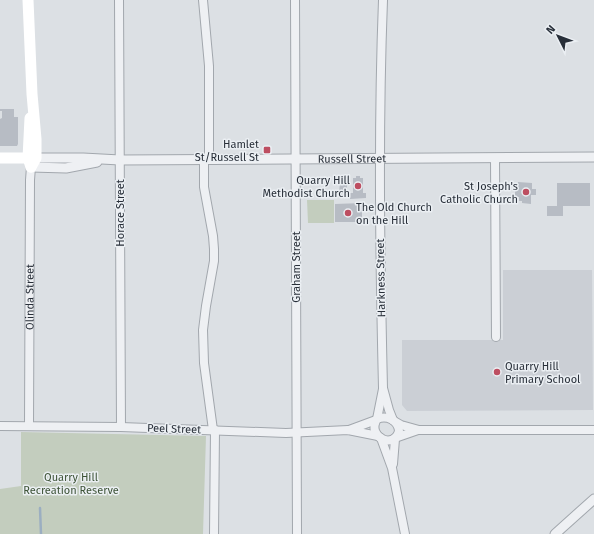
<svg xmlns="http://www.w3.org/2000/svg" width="594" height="534" font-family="'Fira Sans',sans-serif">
<rect width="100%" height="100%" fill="#dce0e4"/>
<polygon fill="#cbcfd5" points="503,270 592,270 593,410 407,411 402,405 402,340 503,340"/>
<g fill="#c3cdbe">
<polygon points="307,200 334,200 334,223 308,223"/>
<polygon points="21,432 206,436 203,534 0,534 0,489 21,486"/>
</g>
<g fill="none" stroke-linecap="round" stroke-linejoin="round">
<polyline stroke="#9baec1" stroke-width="2.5" points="40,508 41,534"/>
</g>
<g fill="#b7bcc4">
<polygon points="0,109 14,109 14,117 18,117 18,144 17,146 0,146 0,119 2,118 2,111 0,111"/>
<polygon points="356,176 360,176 360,178 363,178 363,193 366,193 366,198 350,199 350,193 353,193 353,178 356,178"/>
<polygon points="340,179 347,179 347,197 339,197"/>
<polygon points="518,182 532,183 532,189 536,189 536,195 531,195 531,204 522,203 522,201 519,201 519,197 515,197 515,186 518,186"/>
<polygon points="557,183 590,183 590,206 563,206 563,216 547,216 547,206 557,206"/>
<polygon points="362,203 362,222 335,222 335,204"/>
</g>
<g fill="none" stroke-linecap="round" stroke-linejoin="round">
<g stroke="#a2a7ad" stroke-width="10">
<g id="minor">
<polyline points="119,0 121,427"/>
<polyline points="203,0 209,66 209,160"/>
<polyline points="295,0 297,534"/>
<path d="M 383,0 C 378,130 380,259 383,388 L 389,410 L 393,420"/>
<polyline points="495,158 496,337"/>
<polyline points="204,159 204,187 213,236 214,249 214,261 206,306 203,330 204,363 213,430"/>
<path d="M 377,419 C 387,415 398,420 399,431 C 394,450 366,437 377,419 L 383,389"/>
<polyline points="394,421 401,425 419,430 594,430"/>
<polyline points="0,426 121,427 286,433 348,430 378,436"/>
<path id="s1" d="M 29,426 L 30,180 L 31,167"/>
<polyline points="349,430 376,420"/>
<polyline points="381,438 392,468 405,534"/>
<polyline points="395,438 418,430"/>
<polyline points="393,464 395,439"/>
<polyline points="214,534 215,430"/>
</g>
</g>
<g stroke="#a2a7ad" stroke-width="11">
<g id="tertiary">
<path id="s2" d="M 36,158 L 83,158 L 120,160 L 594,157"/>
<polyline points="31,167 66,168 97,162"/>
<polyline points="555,534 594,499"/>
</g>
</g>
<use href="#minor" stroke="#eef0f3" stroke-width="8"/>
<use href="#tertiary" stroke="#eef0f3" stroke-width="9"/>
<g stroke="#fff" stroke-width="11">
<polyline points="28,0 32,94 36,139 36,158 31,167"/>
<polyline points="30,118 28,158 31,167"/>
<polyline points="0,158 35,158"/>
</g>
</g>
<g fill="#bd4e61" stroke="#ebeff3" stroke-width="1.5">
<rect x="263" y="146" width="8" height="8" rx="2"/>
<circle cx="358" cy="186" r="4"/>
<circle cx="526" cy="192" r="4"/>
<circle cx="348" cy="213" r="4"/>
<circle cx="497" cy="372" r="4"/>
</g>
<g text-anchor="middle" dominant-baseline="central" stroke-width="3" stroke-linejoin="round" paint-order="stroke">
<g font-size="11" fill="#282f39" stroke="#ebeff3" text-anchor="end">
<text x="259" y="144">Hamlet<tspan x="259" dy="13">St/Russell St</tspan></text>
<text x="350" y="180">Quarry Hill<tspan x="350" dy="13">Methodist Church</tspan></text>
<text x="518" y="186">St Joseph's<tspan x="518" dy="13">Catholic Church</tspan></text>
<text x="356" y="207" text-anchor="start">The Old Church<tspan x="356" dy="13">on the Hill</tspan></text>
<text x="505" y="366" text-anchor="start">Quarry Hill<tspan x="505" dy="13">Primary School</tspan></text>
</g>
<g font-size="11" fill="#282f39" stroke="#ebeff3">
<text stroke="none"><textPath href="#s2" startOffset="316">Russell Street</textPath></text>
<text transform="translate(120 213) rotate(-90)">Horace Street</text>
<text transform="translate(296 267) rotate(-90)">Graham Street</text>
<text transform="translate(381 278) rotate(-91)">Harkness Street</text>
<text stroke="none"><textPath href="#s1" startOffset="129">Olinda Street</textPath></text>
<text transform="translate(174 429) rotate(2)">Peel Street</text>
</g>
<g font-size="11" fill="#3d5337" stroke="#ebeff3">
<text x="71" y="477">Quarry Hill<tspan x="71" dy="13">Recreation Reserve</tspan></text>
</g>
</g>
<g transform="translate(558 36) rotate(312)" stroke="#ebeff3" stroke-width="3" paint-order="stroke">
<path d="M0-3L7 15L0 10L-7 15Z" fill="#282f39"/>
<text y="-6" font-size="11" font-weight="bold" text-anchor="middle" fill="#282f39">N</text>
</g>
</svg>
